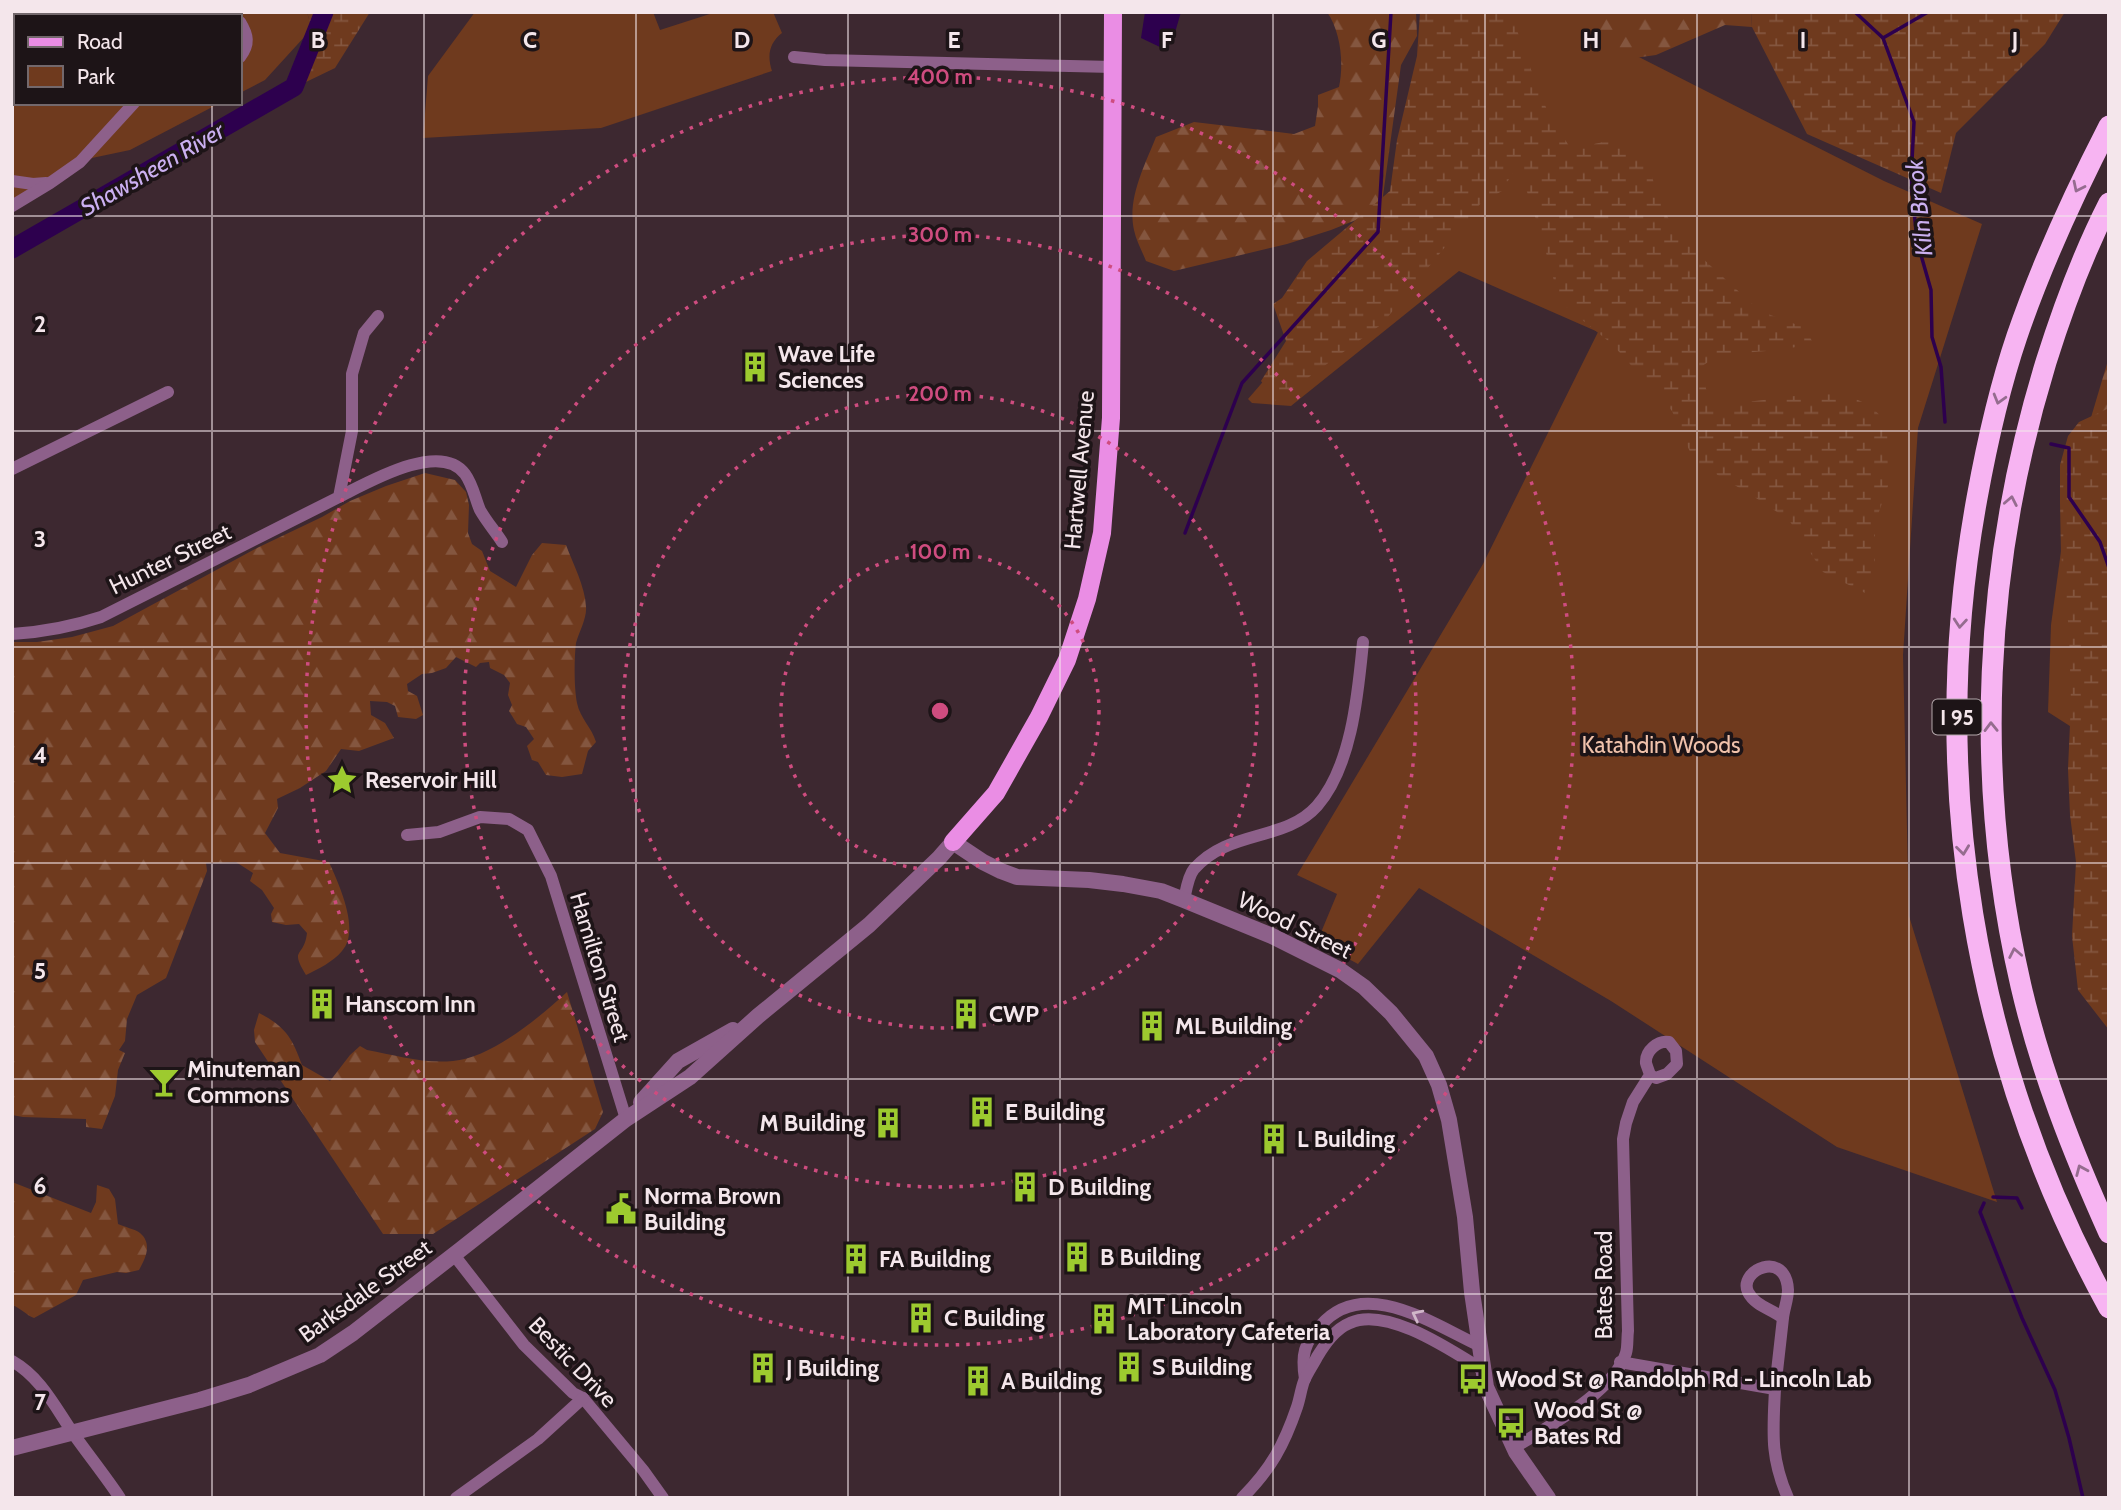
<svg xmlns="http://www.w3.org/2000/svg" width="2121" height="1510" font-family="Cabin,sans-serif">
<defs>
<pattern id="forest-firs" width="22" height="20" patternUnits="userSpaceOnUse" patternTransform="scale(1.75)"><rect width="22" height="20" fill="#6f3a1e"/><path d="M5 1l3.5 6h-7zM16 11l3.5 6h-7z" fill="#84563f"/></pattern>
<pattern id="wetland-marsh" width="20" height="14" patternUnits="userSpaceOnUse" patternTransform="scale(1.75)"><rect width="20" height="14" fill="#6f3a1e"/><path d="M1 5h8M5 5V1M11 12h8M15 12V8" fill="none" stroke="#84563f"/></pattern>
</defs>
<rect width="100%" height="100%" fill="#3d2830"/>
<g fill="#6f3a1e">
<polygon points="12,12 307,12 314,36 307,34 265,80 240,93 240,16 16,16 16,103 220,103 130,150 92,158 80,168 12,212"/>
<path d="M 475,12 L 653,12 L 660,30 L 716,12 L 773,12 L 782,33 C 769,43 767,56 772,71 L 601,128 L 423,138 L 428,76 Z"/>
<polygon points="1484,12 1650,12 1629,52 1884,181 1982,224 1918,428 1903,655 1909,916 1997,1202 1837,1147 1611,1001 1419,888 1358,964 1317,942 1337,894 1297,875 1483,564 1598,332 1459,271 1291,406 1252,403 1248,399 1520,84"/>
<polygon points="2066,514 2109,751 2048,712 2051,625"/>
</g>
<g fill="url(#forest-firs)">
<path d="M 1327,12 L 1416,12 L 1417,36 L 1401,65 L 1378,232 L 1384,171 L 1376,212 L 1331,230 L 1287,244 L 1174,271 L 1146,261 C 1142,251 1136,240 1134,230 C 1127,198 1145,165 1156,137 L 1194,122 L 1294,134 L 1315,126 L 1318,106 L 1318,95 L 1339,87 C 1344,64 1341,32 1327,12 Z"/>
<polygon points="1579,12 1751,12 1752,27 1725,25 1656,55 1627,59 1597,46 1585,28"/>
<polygon points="2109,357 2109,433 2073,478"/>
<path d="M 425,473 L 455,480 L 466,492 L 469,505 L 468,533 L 472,544 L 482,551 L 490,571 L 516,587 L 532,555 L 542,543 L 566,545 C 573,564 585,586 586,607 C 587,618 579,632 576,643 C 574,659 574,688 577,703 C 580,718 592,728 596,742 L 588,751 L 582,774 L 562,777 L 546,775 L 538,762 L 532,760 L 527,746 L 534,739 L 526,727 L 517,724 L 509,711 L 512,705 L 508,695 L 510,683 L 504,675 L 490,668 L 489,662 L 480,663 L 476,667 L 456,657 L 446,668 L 432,673 L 422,674 L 407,684 L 408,691 L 417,696 L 423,715 L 416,719 L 398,717 L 395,706 L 387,702 L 370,701 L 371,715 L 385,723 L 394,738 L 359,751 L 341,749 L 326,771 L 300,788 L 277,799 L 278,808 L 265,833 L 280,853 L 329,862 C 338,883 361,930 342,951 C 333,962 318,969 306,975 C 289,947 304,959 307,933 L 299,924 L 286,925 L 272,922 L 271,914 L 274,908 L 262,890 L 250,881 L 253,873 L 236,862 L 206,863 L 207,871 L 166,978 L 137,995 L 127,1019 L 125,1041 L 119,1050 L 125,1053 L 118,1070 L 115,1096 L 102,1129 L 86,1127 L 86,1119 L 23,1117 L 12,1115 L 12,642 L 37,642 L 72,637 L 113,626 L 257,548 L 322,517 L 350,501 L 386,486 Z"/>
<path d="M 567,992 L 603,1112 L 595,1129 L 433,1234 L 383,1234 L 255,1042 L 254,1030 L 259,1013 C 286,1027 292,1038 302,1065 L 330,1081 L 350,1055 L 360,1046 L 367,1050 C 395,1055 424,1064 453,1061 C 491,1058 540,1017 567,992 Z"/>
<path d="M 12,1182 L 91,1213 L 96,1202 L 97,1185 L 109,1189 L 115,1199 L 118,1224 C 124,1227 135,1229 140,1233 C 153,1244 145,1259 139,1270 L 126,1273 L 117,1272 L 83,1280 L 76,1295 L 34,1318 C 26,1315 21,1308 12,1305 Z"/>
</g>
<g fill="url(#wetland-marsh)">
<polygon points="307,12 370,12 335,68 279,95 314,36"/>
<polygon points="1420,12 1511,12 1526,57 1549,115 1571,149 1617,139 1649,165 1657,195 1676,234 1760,311 1803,327 1814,344 1778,350 1718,355 1698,369 1713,406 1812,394 1847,395 1871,406 1887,423 1888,486 1875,523 1875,565 1869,595 1823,572 1789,520 1753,496 1694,461 1672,411 1612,344 1560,302 1541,235 1518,164 1502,191 1481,203 1382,324 1276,401 1261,381 1286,341 1273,304 1282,298 1307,261 1390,191 1397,140 1417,56"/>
<polygon points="1751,12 2065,12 2045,44 1956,133 1941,193 1807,134 1752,27"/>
<polygon points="2107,409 2109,409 2109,1030 2078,990 2072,936 2076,862 2070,815 2068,769 2071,702 2069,631 2061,554 2060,502 2060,465 2068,436 2079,422"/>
</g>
<polygon fill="#2d004e" points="1145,12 1181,12 1174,36 1162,48 1141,38"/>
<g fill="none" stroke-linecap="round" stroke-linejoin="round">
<g stroke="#2d004e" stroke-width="3.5">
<polyline points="1855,12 1883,38 1928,12"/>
<polyline points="1883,38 1914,122 1911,180 1917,241 1931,290 1932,337 1941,367 1945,422"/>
<polyline points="2051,444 2069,448 2069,497 2100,542 2109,568"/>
<polyline points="1185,533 1242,383 1378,232 1391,12"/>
<polyline points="1993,1197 2017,1198 2022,1208"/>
<polyline points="1984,1203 1980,1212 2022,1318 2055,1390 2069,1438 2083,1498"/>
</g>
<polyline stroke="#2d004e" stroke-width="19" points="12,249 294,87 324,12"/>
<g stroke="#8d608a" stroke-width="12">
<polyline points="215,16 230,16"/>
<path d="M 240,22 C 248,35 250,44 240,57"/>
<polyline points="794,57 825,60 1113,67"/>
<polyline points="12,181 33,184 46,183"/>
<polyline points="12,206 50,183 80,162 134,103"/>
<polyline points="12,469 168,392"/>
<path d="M 339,497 C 367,483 440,440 465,474 C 473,485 475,498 480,510 C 486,521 495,531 502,542"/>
<path d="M 12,634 C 44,632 71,627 101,617 L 339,497 L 352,431 L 352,374 L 364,333 L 378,316"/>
<polyline points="407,835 439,832 480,817 509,819 528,830 551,876 626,1119"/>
<path d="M 1184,900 C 1186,891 1188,876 1194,869 C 1229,829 1285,842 1317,806 C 1352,766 1358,693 1363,642"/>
<polyline points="454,1255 524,1345 573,1393 583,1398 643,1470 663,1498"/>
<path d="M 12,1361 C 42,1378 56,1409 75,1436 C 90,1457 106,1477 120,1498"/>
<path d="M 1620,1362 L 1775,1389 L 1783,1318 C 1772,1309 1755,1306 1748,1292 C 1738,1270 1786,1249 1788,1290 C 1788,1299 1784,1309 1783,1318"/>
<path d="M 1305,1379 C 1301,1355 1304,1343 1321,1325 C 1364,1276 1433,1324 1478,1345"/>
<path d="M 1775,1389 C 1773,1432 1770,1457 1788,1498"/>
<path d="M 1514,1448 C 1547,1427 1614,1392 1626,1353 C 1628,1346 1627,1338 1628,1331 L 1623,1139 L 1626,1123 L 1633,1102 L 1650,1075 L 1656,1078 L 1667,1074 L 1677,1064 L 1676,1051 L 1669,1042 C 1658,1040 1645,1051 1646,1063 C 1647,1067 1649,1071 1650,1075"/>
<polyline points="456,1498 538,1439 583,1398"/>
<path d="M 1242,1498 C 1271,1469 1284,1445 1297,1407 C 1300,1398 1301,1389 1304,1381 C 1307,1373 1313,1365 1317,1357 C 1325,1344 1335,1329 1350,1323 C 1387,1306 1452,1351 1483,1370"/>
</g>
<g stroke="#8d608a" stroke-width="16">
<polyline points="641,1102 678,1061 733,1030"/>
<polyline points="12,1448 200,1400 249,1385 320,1355 353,1333 460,1250 626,1119 690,1077 758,1016 869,925 939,858 953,842 983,862 1001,871 1017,877 1089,880 1123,884 1161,891 1184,900 1272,936 1340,970 1364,987 1391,1013 1426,1056 1439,1085 1449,1120 1465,1217 1472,1292 1486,1387 1516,1452 1548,1498"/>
</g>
<polyline stroke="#ea8de4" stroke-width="18" points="953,842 996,793 1039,717 1067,660 1087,599 1102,533 1111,418 1113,12"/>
<g stroke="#f7b4f2" stroke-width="21">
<path d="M 2109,126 C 2074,194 2042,263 2017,336 C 1999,389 1987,443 1977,498 C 1926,777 1973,1060 2109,1308"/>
<path d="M 2109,203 C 2083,254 2063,308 2046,362 C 1984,564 1973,779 2021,986 C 2041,1072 2073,1153 2109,1233"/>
</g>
</g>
<defs><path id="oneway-chevron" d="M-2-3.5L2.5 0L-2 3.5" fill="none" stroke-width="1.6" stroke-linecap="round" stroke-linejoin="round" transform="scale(1.75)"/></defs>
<g stroke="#956c8f">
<use href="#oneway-chevron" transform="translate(2078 187) rotate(116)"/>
<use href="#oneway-chevron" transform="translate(1999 399) rotate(106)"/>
<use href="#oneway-chevron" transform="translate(2011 501) rotate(-79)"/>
<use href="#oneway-chevron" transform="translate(1960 623) rotate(95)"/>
<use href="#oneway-chevron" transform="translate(1991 727) rotate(-91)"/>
<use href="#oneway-chevron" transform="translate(1963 850) rotate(83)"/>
<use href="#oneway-chevron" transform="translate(2015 953) rotate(-101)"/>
<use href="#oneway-chevron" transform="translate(2081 1170) rotate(-113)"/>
</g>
<use stroke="#d0b7c9" href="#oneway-chevron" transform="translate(1417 1315) rotate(-153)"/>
<path fill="none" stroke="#f4e6eb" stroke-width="2" stroke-opacity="0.55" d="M 212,12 L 212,16M 424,12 L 424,1498M 636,12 L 636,1498M 848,12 L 848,1498M 1060,12 L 1060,1498M 1273,12 L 1273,1498M 1485,12 L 1485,1498M 1697,12 L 1697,1498M 1909,12 L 1909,1498M 212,103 L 212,1498M 12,216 L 2109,216M 12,431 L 2109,431M 12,647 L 2109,647M 12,863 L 2109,863M 12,1079 L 2109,1079M 12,1294 L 2109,1294"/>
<g fill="none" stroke="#ce4c7f" stroke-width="3.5" stroke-dasharray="3.5 7">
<circle cx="940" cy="711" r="159"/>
<circle cx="940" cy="711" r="317"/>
<circle cx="940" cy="711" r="476"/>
<circle cx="940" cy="711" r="634"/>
</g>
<defs>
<g id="building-bare" transform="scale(2.415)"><path d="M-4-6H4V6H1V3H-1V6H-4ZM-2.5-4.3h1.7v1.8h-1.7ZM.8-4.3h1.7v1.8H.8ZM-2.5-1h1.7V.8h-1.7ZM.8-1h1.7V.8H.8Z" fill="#9dca2f" stroke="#1d1417" stroke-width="2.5" paint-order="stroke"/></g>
<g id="sight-bare" transform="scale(2.415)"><path d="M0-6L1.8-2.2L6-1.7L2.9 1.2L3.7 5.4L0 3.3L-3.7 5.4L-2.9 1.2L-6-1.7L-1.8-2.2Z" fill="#9dca2f" stroke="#1d1417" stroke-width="2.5" paint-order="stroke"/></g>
<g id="bar-bare" transform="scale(2.415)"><path d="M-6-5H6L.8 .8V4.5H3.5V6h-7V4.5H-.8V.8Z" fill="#9dca2f" stroke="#1d1417" stroke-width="2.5" paint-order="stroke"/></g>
<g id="civic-bare" transform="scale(2.415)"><path d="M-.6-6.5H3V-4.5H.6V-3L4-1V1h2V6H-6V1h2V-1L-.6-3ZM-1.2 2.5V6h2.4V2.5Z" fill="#9dca2f" stroke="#1d1417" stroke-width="2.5" paint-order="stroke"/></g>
<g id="bus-bare" transform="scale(2.415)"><path d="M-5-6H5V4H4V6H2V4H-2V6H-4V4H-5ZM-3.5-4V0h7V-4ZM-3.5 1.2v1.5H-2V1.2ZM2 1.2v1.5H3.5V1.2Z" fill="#9dca2f" stroke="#1d1417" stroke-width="2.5" paint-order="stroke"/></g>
</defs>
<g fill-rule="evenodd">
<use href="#building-bare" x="755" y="367"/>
<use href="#sight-bare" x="342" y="780"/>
<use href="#building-bare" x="322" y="1004"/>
<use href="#building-bare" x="966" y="1014"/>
<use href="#building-bare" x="1152" y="1026"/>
<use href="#bar-bare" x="164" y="1082"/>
<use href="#building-bare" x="982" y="1112"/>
<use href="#building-bare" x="888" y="1123"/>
<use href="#building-bare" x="1274" y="1139"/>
<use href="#building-bare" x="1025" y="1187"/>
<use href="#civic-bare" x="621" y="1209"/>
<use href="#building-bare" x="1077" y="1257"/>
<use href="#building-bare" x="856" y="1259"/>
<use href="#building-bare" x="921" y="1318"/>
<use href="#building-bare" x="1104" y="1319"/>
<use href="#building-bare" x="1129" y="1367"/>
<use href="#building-bare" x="763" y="1368"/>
<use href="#bus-bare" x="1473" y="1379"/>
<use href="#building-bare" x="978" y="1381"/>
<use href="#bus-bare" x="1511" y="1423"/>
</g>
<g text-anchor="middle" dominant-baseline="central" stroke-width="7" stroke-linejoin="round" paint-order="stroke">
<rect fill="#1d1417" stroke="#b4a7ab" stroke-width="2" x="1932.5" y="699.5" width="49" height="35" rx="5"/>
<g font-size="21" font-weight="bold" fill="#f4e6eb">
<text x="1957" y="717">I 95</text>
</g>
<g font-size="23" font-weight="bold" fill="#f4e6eb" stroke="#1d1417" text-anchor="start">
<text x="778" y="354">Wave Life<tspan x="778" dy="26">Sciences</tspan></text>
<text x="365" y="780">Reservoir Hill</text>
<text x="345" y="1004">Hanscom Inn</text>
<text x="989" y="1014">CWP</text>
<text x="1175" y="1026">ML Building</text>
<text x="187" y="1069">Minuteman<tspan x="187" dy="26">Commons</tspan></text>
<text x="1005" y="1112">E Building</text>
<text x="865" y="1123" text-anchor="end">M Building</text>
<text x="1297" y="1139">L Building</text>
<text x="1048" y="1187">D Building</text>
<text x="644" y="1196">Norma Brown<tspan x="644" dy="26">Building</tspan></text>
<text x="1100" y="1257">B Building</text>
<text x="879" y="1259">FA Building</text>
<text x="1127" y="1306">MIT Lincoln<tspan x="1127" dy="26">Laboratory Cafeteria</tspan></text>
<text x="944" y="1318">C Building</text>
<text x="1152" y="1367">S Building</text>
<text x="786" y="1368">J Building</text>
<text x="1496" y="1379">Wood St @ Randolph Rd - Lincoln Lab</text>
<text x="1001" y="1381">A Building</text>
<text x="1534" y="1410">Wood St @<tspan x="1534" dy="26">Bates Rd</tspan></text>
</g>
<g font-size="23" fill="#f4e6eb" stroke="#1d1417">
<text transform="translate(1079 470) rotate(-85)">Hartwell Avenue</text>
<text transform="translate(170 559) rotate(-26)">Hunter Street</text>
<text transform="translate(1295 925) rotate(26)">Wood Street</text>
<text transform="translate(600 967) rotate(73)">Hamilton Street</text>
<text transform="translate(1604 1285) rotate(-90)">Bates Road</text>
<text transform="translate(365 1291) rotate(-36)">Barksdale Street</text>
<text transform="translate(573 1362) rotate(46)">Bestic Drive</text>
</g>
<g font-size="23" fill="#f1c2ab" stroke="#1d1417">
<text x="1661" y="745">Katahdin Woods</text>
</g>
<g font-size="24" font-style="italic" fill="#cbb0f1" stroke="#1d1417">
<text transform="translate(152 169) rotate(-30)">Shawsheen River</text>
<text transform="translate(1919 208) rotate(-96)">Kiln Brook</text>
</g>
</g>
<g font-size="23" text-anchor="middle" font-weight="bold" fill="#f4e6eb" stroke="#1d1417" stroke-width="7" stroke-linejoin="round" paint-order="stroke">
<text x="318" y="48">B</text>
<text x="530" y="48">C</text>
<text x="742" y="48">D</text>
<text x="954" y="48">E</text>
<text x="1167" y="48">F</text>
<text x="1379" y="48">G</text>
<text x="1591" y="48">H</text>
<text x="1803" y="48">I</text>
<text x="2015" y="48">J</text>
<text x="40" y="332">2</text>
<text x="40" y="547">3</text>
<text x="40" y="763">4</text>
<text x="40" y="979">5</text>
<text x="40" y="1194">6</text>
<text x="40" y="1410">7</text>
</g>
<circle cx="940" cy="711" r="10" fill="#ce4c7f" stroke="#1d1417" stroke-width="3.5"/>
<g font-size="21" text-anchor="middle" font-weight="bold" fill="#ce4c7f" stroke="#1d1417" stroke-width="7" stroke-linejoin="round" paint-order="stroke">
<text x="940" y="84">400 m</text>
<text x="940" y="242">300 m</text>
<text x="940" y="401">200 m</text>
<text x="940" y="559">100 m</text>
</g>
<rect width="2121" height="1510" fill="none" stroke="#f4e6eb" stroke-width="28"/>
<rect x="14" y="14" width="228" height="91" fill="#1d1417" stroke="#73686c" stroke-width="2"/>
<rect x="28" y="37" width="35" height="10" fill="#ea8de4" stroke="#73686c" stroke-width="2"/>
<text x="77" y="49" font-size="21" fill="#f4e6eb">Road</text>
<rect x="28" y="66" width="35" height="21" fill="#6f3a1e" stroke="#73686c" stroke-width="2"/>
<text x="77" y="84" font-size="21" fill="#f4e6eb">Park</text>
</svg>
